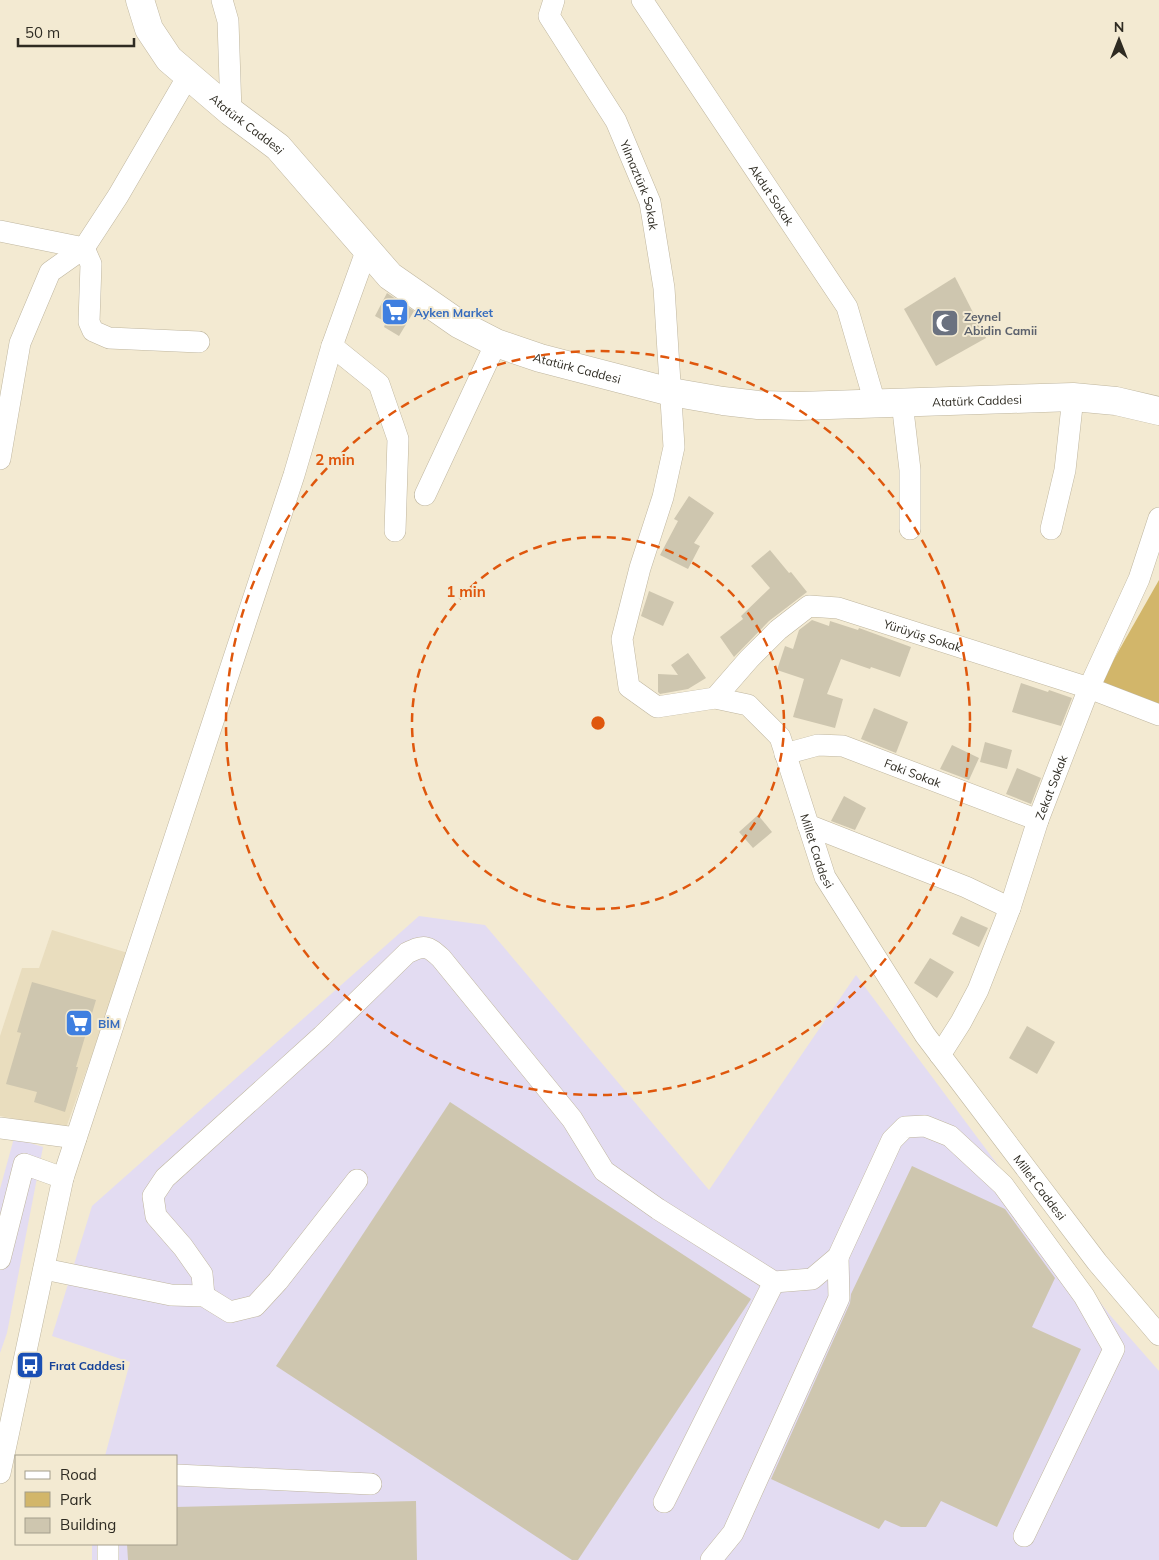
<svg xmlns="http://www.w3.org/2000/svg" width="1159" height="1560" font-family="Mulish,sans-serif">
<rect width="100%" height="100%" fill="#f3ead2"/>
<polygon fill="#e9ddbe" points="52,930 128,953 66,1128 0,1116 0,1036 22,968 39,968"/>
<g fill="#e3dcf2">
<polygon points="419,916 485,925 709,1190 856,975 1109,1314 1159,1371 1159,1560 92,1560 92,1544 176,1544 176,1456 105,1456 130,1362 52,1336 92,1206"/>
<polygon points="14,1138 43,1147 7,1333 0,1353 0,1189"/>
</g>
<polygon fill="#d2b66a" points="1159,580 1159,706 1101,682"/>
<g fill="#cec6af">
<polygon points="955,277 986,338 936,366 904,309"/>
<polygon points="387,293 414,311 399,336 384,327 386,322 375,316"/>
<polygon points="689,496 714,513 694,543 700,546 688,569 660,555 678,521 674,519"/>
<polygon points="770,550 789,573 791,572 807,592 769,621 734,657 720,637 743,619 741,616 770,588 751,566"/>
<polygon points="649,591 674,602 663,626 641,616"/>
<polygon points="812,620 829,626 830,621 858,630 859,628 911,647 900,677 871,667 870,669 841,659 827,694 843,699 835,728 793,717 804,679 777,670 785,646 793,649 799,630"/>
<polygon points="688,653 706,678 688,689 660,694 658,692 658,674 678,675 671,665"/>
<polygon points="1021,683 1048,692 1049,690 1072,698 1061,726 1012,712"/>
<polygon points="874,708 908,722 896,753 861,739"/>
<polygon points="985,742 1012,750 1007,769 980,762"/>
<polygon points="952,745 979,758 969,780 940,769"/>
<polygon points="1017,768 1041,778 1031,804 1006,794"/>
<polygon points="844,796 866,808 855,830 831,821"/>
<polygon points="758,815 772,832 753,848 739,832"/>
<polygon points="961,916 988,928 979,947 952,934"/>
<polygon points="930,958 954,972 937,998 914,983"/>
<polygon points="32,982 96,1000 76,1067 78,1067 65,1112 34,1102 37,1092 6,1084 21,1033 17,1032"/>
<polygon points="1027,1026 1055,1042 1037,1074 1009,1058"/>
<polygon points="450,1102 751,1299 578,1560 572,1560 276,1366"/>
<polygon points="912,1166 1005,1209 1055,1278 1032,1327 1081,1349 997,1527 941,1501 926,1527 901,1527 885,1520 879,1529 771,1479 850,1303 851,1294"/>
<polygon points="416,1501 417,1560 128,1560 127,1544 176,1544 176,1507"/>
</g>
<g fill="none" stroke-linecap="round" stroke-linejoin="round">
<g stroke="#bfb69f" stroke-width="22">
<g id="minor">
<polyline points="222,0 228,21 231,112"/>
<path id="s1" d="M 554,0 L 549,16 L 616,121 L 650,202 L 664,288 L 674,447 L 663,497 L 640,568 L 622,639 L 629,687 L 657,707 L 715,698 L 748,705 L 780,737 L 825,877 L 925,1035 L 1097,1262 L 1159,1335"/>
<path id="s2" d="M 642,0 L 847,307 L 875,403"/>
<polyline points="0,231 84,248 118,196 188,76"/>
<polyline points="332,346 379,384 398,439 395,531"/>
<polyline points="902,402 910,470 910,529"/>
<polyline points="0,459 20,343 50,272 84,248 91,264 89,322 93,331 109,338 199,342"/>
<polyline points="425,495 496,343"/>
<polyline points="1051,529 1065,470 1073,397"/>
<path id="s3" d="M 715,698 L 749,659 L 778,630 L 809,606 L 838,608 L 1089,688 L 1159,715"/>
<path id="s4" d="M 785,754 L 818,745 L 843,746 L 1038,820"/>
<polyline points="808,825 966,887 1010,908"/>
<path id="s5" d="M 940,1055 L 961,1022 L 978,990 L 1010,908 L 1038,820 L 1089,688 L 1139,579 L 1159,518"/>
<polyline points="0,1128 76,1138"/>
<polyline points="0,1259 24,1164 63,1178"/>
<polyline points="44,1269 171,1295 204,1296 230,1312 255,1306 278,1281 357,1180"/>
<path d="M 204,1296 L 202,1274 L 183,1247 L 156,1216 L 153,1196 L 165,1178 L 322,1036 L 407,953 C 424,945 427,945 441,958 L 572,1119 L 604,1171 L 658,1209 L 774,1282 L 812,1279 L 838,1257 L 892,1140 L 905,1127 L 925,1126 L 950,1136 L 1003,1185 L 1084,1296 L 1114,1349 L 1024,1536"/>
<polyline points="0,1473 63,1178 294,475 332,346 367,249"/>
<polyline points="176,1475 371,1484"/>
<polyline points="664,1502 774,1282"/>
<polyline points="108,1544 108,1560"/>
<polyline points="711,1560 733,1533 839,1298 838,1257"/>
</g>
</g>
<g stroke="#bfb69f" stroke-width="29">
<g id="major">
<path id="s6" d="M 140,0 L 149,29 L 169,59 L 231,112 L 278,147 L 390,276 L 459,324 L 496,343 L 540,358 L 671,392 L 723,401 L 758,405 L 799,406 L 1073,397 L 1116,401 L 1159,411"/>
</g>
</g>
<use href="#minor" stroke="#fff" stroke-width="21"/>
<use href="#major" stroke="#fff" stroke-width="28"/>
</g>
<g fill="none" stroke="#df570d" stroke-width="2.5" stroke-dasharray="9 6">
<circle cx="598" cy="723" r="186"/>
<circle cx="598" cy="723" r="372"/>
</g>
<defs>
<g id="supermarket-square" transform="scale(1.4375)"><rect x="-9" y="-9" width="18" height="18" rx="4" fill="#3f7fe0" stroke="#f3ead2"/><path d="M-6-5.5h2.5l.6 2H6L4.5 2H-2.5L-4.4-4H-6ZM-1.5 3.2a1.3 1.3 0 1 0 .1 0ZM3 3.2a1.3 1.3 0 1 0 .1 0Z" fill="#fff"/></g>
<g id="mosque-square" transform="scale(1.4375)"><rect x="-9" y="-9" width="18" height="18" rx="4" fill="#6b7280" stroke="#f3ead2"/><path d="M3.5-4.9A6 6 0 1 0 3.5 4.9A5 5 0 1 1 3.5-4.9Z" fill="#fff"/></g>
<g id="bus-square" transform="scale(1.4375)"><rect x="-9" y="-9" width="18" height="18" rx="4" fill="#1a4fb4" stroke="#f3ead2"/><path d="M-5-6H5V4H4V6H2V4H-2V6H-4V4H-5ZM-3.5-4V0h7V-4ZM-3.5 1.2v1.5H-2V1.2ZM2 1.2v1.5H3.5V1.2Z" fill="#fff"/></g>
</defs>
<g fill-rule="evenodd">
<use href="#supermarket-square" x="395" y="312"/>
<use href="#mosque-square" x="945" y="323"/>
<use href="#supermarket-square" x="79" y="1023"/>
<use href="#bus-square" x="30" y="1365"/>
</g>
<g text-anchor="middle" dominant-baseline="central" stroke-width="4" stroke-linejoin="round" paint-order="stroke">
<g font-size="12" fill="#2e2b22" stroke="#f3ead2">
<text stroke="none"><textPath href="#s6" startOffset="168">Atatürk Caddesi</textPath></text>
<text stroke="none"><textPath href="#s1" startOffset="210">Yılmaztürk Sokak</textPath></text>
<text stroke="none"><textPath href="#s2" startOffset="234">Akdut Sokak</textPath></text>
<text stroke="none"><textPath href="#s6" startOffset="588">Atatürk Caddesi</textPath></text>
<text stroke="none"><textPath href="#s6" startOffset="992">Atatürk Caddesi</textPath></text>
<text stroke="none"><textPath href="#s3" startOffset="250">Yürüyüş Sokak</textPath></text>
<text stroke="none"><textPath href="#s4" startOffset="134">Faki Sokak</textPath></text>
<text stroke="none"><textPath href="#s5" startOffset="291">Zekat Sokak</textPath></text>
<text stroke="none"><textPath href="#s1" startOffset="1015">Millet Caddesi</textPath></text>
<text stroke="none"><textPath href="#s1" startOffset="1420">Millet Caddesi</textPath></text>
</g>
<g font-size="12" font-weight="bold" fill="#366cbe" stroke="#f3ead2" text-anchor="start">
<text x="414" y="312">Ayken Market</text>
<text x="98" y="1023">BİM</text>
</g>
<g font-size="12" font-weight="bold" fill="#5b616d" stroke="#f3ead2" text-anchor="start">
<text x="964" y="316">Zeynel<tspan x="964" dy="14">Abidin Camii</tspan></text>
</g>
<g font-size="12" font-weight="bold" fill="#164399" stroke="#f3ead2" text-anchor="start">
<text x="49" y="1365">Fırat Caddesi</text>
</g>
</g>
<circle cx="598" cy="723" r="8" fill="#df570d" stroke="#f3ead2" stroke-width="2.5"/>
<g font-size="15" text-anchor="middle" font-weight="bold" fill="#df570d" stroke="#f3ead2" stroke-width="4" stroke-linejoin="round" paint-order="stroke">
<text x="335" y="465">2 min</text>
<text x="466" y="597">1 min</text>
</g>
<rect x="15" y="1455" width="162" height="90" fill="#f3ead2" stroke="#a49e8c"/>
<rect x="25" y="1471" width="25" height="8" fill="#ffffff" stroke="#a49e8c"/>
<text x="60" y="1480" font-size="15" fill="#2e2b22">Road</text>
<rect x="25" y="1492" width="25" height="15" fill="#d2b66a" stroke="#a49e8c"/>
<text x="60" y="1505" font-size="15" fill="#2e2b22">Park</text>
<rect x="25" y="1518" width="25" height="15" fill="#cec6af" stroke="#a49e8c"/>
<text x="60" y="1530" font-size="15" fill="#2e2b22">Building</text>
<g transform="translate(1119 40)" stroke="#f3ead2" stroke-width="4" paint-order="stroke">
<path d="M0-4L9 19L0 12L-9 19Z" fill="#2e2b22"/>
<text y="-8" font-size="14" font-weight="bold" text-anchor="middle" fill="#2e2b22">N</text>
</g>
<path d="M18 38v8h116v-8" fill="none" stroke="#2e2b22" stroke-width="2.5"/>
<text x="25" y="38" font-size="15" fill="#2e2b22" stroke="#f3ead2" stroke-width="4" paint-order="stroke">50 m</text>
</svg>
